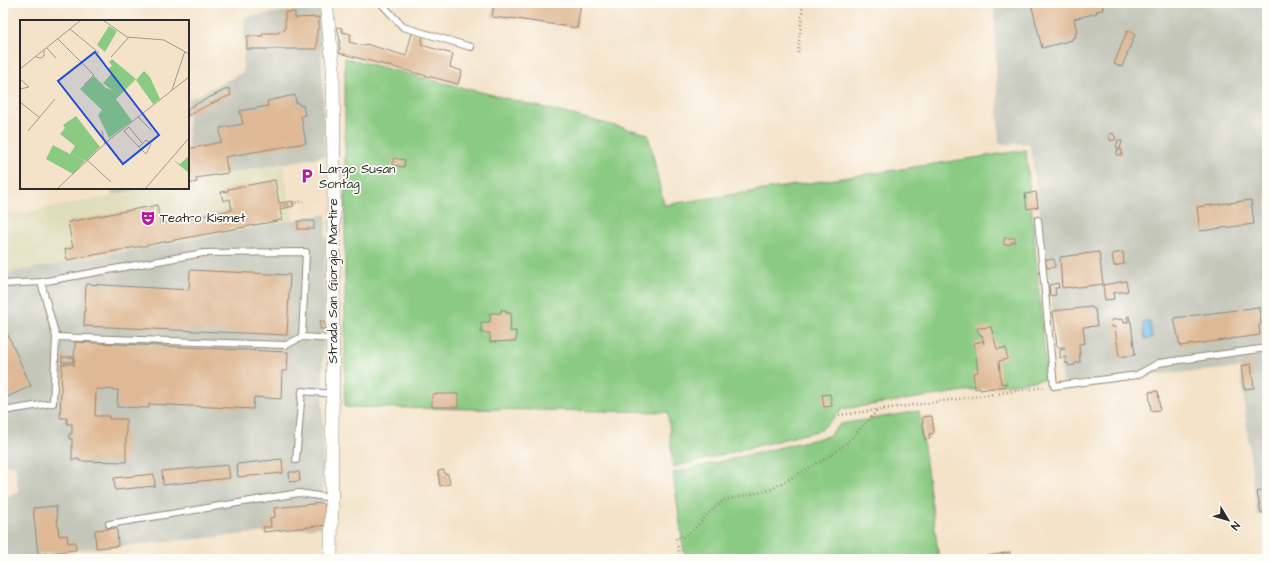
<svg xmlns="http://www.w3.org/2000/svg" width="1270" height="562" font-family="'Architects Daughter',sans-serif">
<rect width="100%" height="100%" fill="#fdfcf7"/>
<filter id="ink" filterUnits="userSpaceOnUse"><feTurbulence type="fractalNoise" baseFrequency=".025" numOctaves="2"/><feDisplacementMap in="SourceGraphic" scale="8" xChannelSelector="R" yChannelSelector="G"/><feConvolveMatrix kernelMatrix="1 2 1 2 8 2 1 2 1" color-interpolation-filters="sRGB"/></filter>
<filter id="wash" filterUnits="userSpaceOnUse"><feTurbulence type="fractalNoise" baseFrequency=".012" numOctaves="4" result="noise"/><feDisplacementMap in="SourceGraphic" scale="16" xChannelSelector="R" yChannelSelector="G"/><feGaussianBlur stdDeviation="0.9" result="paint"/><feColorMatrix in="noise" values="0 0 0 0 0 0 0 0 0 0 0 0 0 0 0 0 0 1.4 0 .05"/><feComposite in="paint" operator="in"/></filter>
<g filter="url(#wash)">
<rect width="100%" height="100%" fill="#f4e3c9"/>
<polygon fill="#e0ddbb" points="283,165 293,220 3,274 3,216 157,188 188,188 188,182"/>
<g fill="#c4c6b9">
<polygon points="994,3 1267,3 1267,514 1257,515 1240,368 1063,382 1030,143 999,144"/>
<polygon points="320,7 325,156 188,181 188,100 243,72 245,17"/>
<polygon points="111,188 149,188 112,195"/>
<polygon points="326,214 323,354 323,527 38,554 39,559 3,559 3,500 18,492 15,465 3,465 3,274"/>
</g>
<g fill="#8aca82" stroke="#5a7a56">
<polygon points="345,58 648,134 664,205 1026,150 1047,379 843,409 821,430 673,467 668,412 345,407"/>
<polygon points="919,411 939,559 685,559 673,473 828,436 841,424"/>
</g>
<polygon fill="#73c2ee" stroke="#4f768c" points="1149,321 1152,338 1145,339 1143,322"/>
<g id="blocks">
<g fill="#dfb995">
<polygon points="494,3 581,3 577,28 510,18 509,19 492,17"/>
<polygon points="1031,3 1102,3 1103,10 1096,11 1097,13 1074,19 1077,32 1075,33 1076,37 1072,38 1072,40 1042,48"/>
<polygon points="285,12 295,12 295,18 319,17 319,29 317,29 317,49 247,49 247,36 263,36 263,33 279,33 279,31 285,30"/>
<polygon points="337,27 342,28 342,32 351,34 349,42 365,46 366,44 406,56 412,33 423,36 421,45 453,54 450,67 462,71 458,84 339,53 340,47 339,47 340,40"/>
<polygon points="1127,31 1135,34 1122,67 1114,64"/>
<polygon points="229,88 231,95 206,106 188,116 188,108"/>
<polygon points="295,95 296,103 299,103 300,106 303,105 305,115 301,116 306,143 225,157 228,173 196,178 197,182 188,184 188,149 221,142 220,128 243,124 240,111 268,106 267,101"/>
<polygon points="1113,133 1116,139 1111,141 1108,135"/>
<polygon points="1118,140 1122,141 1120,149 1116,147"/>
<rect x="1117" y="150" width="5" height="5"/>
<polygon points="393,158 405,160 404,167 393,165"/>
<polygon points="275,180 279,203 293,201 294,206 280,209 282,220 67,260 65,249 73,248 68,222 157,205 160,224 232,210 230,199 223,201 221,192 228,191 228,189"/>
<polygon points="1036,192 1038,207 1027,209 1025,194"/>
<polygon points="1251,200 1254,224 1200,231 1197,207"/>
<rect x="298" y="221" width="16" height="8"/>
<polygon points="1004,238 1015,238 1015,242 1011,242 1011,244 1004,245"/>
<polygon points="1099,252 1103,284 1071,288 1070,287 1062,288 1060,257"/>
<polygon points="1123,252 1124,264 1114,266 1112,254"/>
<polygon points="1054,259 1055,267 1047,268 1045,260"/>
<polygon points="190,270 290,275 287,335 84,326 86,284 189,290"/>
<polygon points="1126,281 1128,291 1113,293 1114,299 1105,300 1103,285"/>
<polygon points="1058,283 1059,288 1055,288 1056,295 1050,296 1049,285"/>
<polygon points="1092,307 1093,309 1095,309 1097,326 1083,327 1085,343 1079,344 1080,362 1075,363 1075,365 1069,366 1068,363 1066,364 1066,357 1060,358 1060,350 1065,349 1064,347 1057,347 1053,311"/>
<polygon points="1259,307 1261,324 1259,325 1260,335 1180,346 1174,318"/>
<polygon points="501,310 506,310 506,313 511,313 510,331 516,331 516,341 490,342 490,333 481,333 481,322 490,322 490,313 501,313"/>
<polygon points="1129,316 1130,322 1131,322 1135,355 1119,357 1115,327 1112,327 1111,320 1123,319 1124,323 1128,322 1127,317"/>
<polygon points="320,321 324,321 325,329 320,329"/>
<polygon points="3,324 31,386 3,399"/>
<polygon points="991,327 997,349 1006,348 1007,359 999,361 1001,384 1006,383 1006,386 980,390 980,388 975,389 973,373 978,372 974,343 983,341 984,344 982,335 980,335 979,333 978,332 977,328"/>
<polygon points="75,342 288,352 287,371 282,371 281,399 254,397 253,409 149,404 149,408 117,407 118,390 96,389 95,416 109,416 109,419 126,419 126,462 79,461 79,459 72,460 72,439 69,439 69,434 72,434 72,424 67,424 67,418 60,418 62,364 73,364 74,366"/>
<rect x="62" y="357" width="11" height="5"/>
<polygon points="1251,364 1254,388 1244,389 1241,366"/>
<polygon points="1158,391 1160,410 1151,411 1149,392"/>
<rect x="432" y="394" width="26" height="13"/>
<polygon points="830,394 832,406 824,407 822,395"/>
<polygon points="932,416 934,433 929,434 930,439 925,440 922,417"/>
<polygon points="282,459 283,473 238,477 237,464"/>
<polygon points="228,465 230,478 163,485 162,471"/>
<polygon points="444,470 444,474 448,474 450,484 440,486 438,471"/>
<polygon points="289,472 299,472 300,481 290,482"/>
<polygon points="154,474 155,486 115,490 114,478"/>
<polygon points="1267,489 1267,512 1261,513 1257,492"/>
<polygon points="322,503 328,514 327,525 264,532 263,527 271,527 270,518 275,517 274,508"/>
<polygon points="56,506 59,536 67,535 68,543 75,542 76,550 38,554 33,508"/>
<polygon points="117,528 118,546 96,548 95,530"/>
<polygon points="1010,552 1011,559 974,559 974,558"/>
</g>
</g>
</g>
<g filter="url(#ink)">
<use href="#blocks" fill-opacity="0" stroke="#90877a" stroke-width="1"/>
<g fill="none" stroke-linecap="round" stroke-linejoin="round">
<g stroke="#90877a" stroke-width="8">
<g id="lane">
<polyline points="381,3 403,27 471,47"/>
<polyline points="1038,220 1054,386 1137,375 1159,363 1267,348"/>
<polyline points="3,284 41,282 203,253 306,252 302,337"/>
<polyline points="56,337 286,345 302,337 333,339"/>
<polyline points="3,411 53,403 56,337 41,282"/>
<polyline points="296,460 302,391 333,394"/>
<polyline points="109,524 299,493 332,498"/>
</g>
</g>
<g stroke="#90877a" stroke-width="14">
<polyline id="street" points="326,3 333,67 334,195 331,559"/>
</g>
<g stroke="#90877a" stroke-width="2.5" stroke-dasharray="1 3" stroke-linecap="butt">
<polyline points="798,53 803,3"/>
<polyline points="280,206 304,201"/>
<polyline points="884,409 1046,387"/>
<polyline points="839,415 877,410"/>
<polyline points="680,559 676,538 683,537 692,531 713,509 724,500 770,490 828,457 845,445 877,411 885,409"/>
</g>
<use href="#lane" stroke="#fff" stroke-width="6"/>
<use href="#street" stroke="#fff" stroke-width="13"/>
</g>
</g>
<defs>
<g id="parking-bare" transform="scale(1.2)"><path d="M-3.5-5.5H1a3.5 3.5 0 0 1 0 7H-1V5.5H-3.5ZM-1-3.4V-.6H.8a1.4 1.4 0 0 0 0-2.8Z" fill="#b5179e" stroke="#fdfcf7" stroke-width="2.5" paint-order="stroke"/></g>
<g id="theatre-bare" transform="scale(1.2)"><path d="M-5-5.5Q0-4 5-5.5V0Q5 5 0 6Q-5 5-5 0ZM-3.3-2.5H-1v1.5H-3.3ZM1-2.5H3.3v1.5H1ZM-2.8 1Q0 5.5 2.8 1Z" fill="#b5179e" stroke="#fdfcf7" stroke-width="2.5" paint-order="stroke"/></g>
</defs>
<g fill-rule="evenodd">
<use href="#parking-bare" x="307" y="176"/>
<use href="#theatre-bare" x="148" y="218"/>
</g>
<g text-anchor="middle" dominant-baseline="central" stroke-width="3.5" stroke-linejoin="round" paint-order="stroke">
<g font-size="13" fill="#2b2b2b" stroke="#fdfcf7" text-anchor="start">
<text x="319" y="169">Largo Susan<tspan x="319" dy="15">Sontag</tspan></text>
<text x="160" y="218">Teatro Kismet</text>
</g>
<g font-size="13" fill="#2b2b2b" stroke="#fdfcf7">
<text transform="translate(333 281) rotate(-90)">Strada San Giorgio Martire</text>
</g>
</g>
<g transform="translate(20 20)">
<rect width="169" height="169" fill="#f4e3c9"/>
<path d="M 89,6 L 97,11 L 85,32 L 77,25 ZM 92,39 L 116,59 L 96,79 L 112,101 L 89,118 L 78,95 L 82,90 L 60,69 L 74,56 L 86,68 L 92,70 L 83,63 L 92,53 L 88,49 L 92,46 L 89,42 ZM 124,51 L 130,57 L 140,79 L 133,84 L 116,60 ZM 56,96 L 80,127 L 66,141 L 51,134 L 65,141 L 53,154 L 26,139 L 33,125 L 50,134 L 55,126 L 40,114 L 45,108 L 43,105 ZM 169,136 L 169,153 L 153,140 L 160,144 Z" fill="#8aca82"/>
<path fill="none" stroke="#a4998a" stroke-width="1" d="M 83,0 L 107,17 L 144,20 L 169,34M 50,9 L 79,33M 38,19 L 74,55 L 64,65M 27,28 L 36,38M 16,37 L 21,38 L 24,36 L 24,30M 91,37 L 109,17M 0,49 L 61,0M 0,59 L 9,67 L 0,69M 152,70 L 165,31M 0,82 L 20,98M 118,97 L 131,110M 109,107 L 104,111 L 119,127 L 126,120 L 131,124 L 126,134 L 119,127M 109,107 L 122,123M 8,111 L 35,79M 82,111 L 85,124M 67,140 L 91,162M 37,169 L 90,119 L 169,57M 125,169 L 169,118"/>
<path fill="#1d4ed8" fill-opacity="0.15" stroke="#1d4ed8" stroke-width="2" d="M 75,32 L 139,115 L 103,144 L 38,61 Z"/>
<rect width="169" height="169" fill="none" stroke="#2b2b2b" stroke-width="2"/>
</g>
<rect width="1270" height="562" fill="none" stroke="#fdfcf7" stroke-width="16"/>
<g transform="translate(1228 520) rotate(128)" stroke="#fdfcf7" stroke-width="3" paint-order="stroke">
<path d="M0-3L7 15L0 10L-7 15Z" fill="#2b2b2b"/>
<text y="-6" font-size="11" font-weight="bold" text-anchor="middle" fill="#2b2b2b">N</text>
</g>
</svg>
